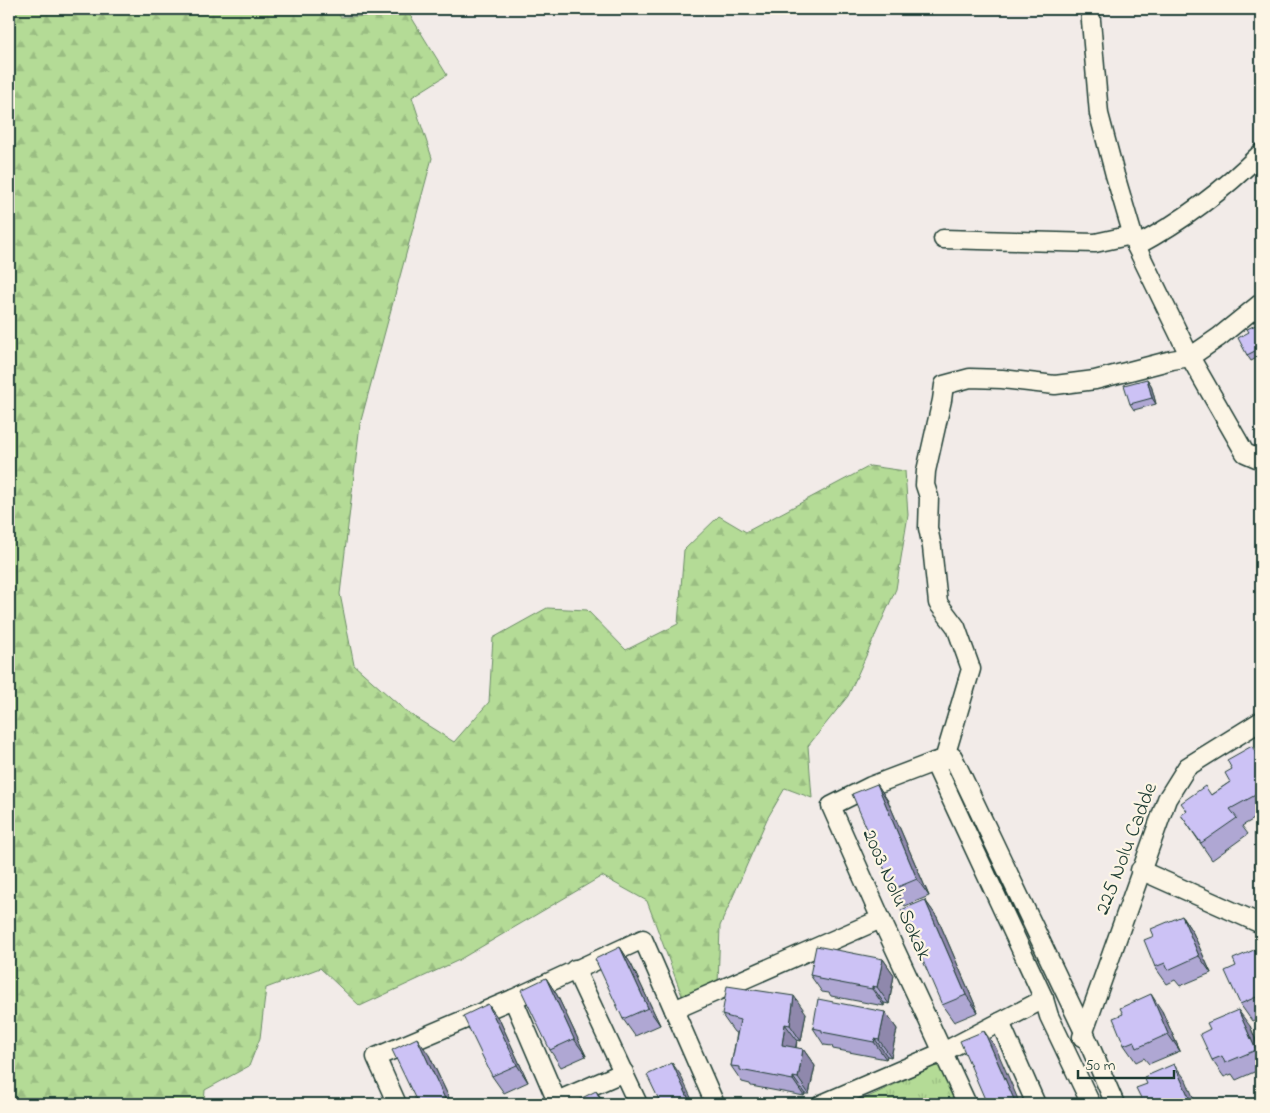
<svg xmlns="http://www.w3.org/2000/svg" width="1270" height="1113" font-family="'Indie Flower',sans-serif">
<defs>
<pattern id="grass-tufts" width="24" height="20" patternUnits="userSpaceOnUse" patternTransform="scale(1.25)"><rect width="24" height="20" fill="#b4db96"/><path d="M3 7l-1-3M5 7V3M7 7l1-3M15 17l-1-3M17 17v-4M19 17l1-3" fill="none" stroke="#9abd82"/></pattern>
<pattern id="forest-firs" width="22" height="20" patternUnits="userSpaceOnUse" patternTransform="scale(1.25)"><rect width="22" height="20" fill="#b4db96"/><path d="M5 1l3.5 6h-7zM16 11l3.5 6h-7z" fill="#9abd82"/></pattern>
</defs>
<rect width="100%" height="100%" fill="#f2ebe8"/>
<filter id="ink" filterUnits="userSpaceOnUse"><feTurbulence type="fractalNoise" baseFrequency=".02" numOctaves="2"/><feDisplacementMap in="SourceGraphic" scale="10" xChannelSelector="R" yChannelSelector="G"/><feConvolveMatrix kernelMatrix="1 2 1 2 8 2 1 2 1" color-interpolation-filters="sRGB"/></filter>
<g filter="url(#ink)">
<polygon fill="url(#grass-tufts)" stroke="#6a8c65" points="934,1066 941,1067 959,1104 853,1104"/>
<polygon fill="url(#forest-firs)" stroke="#6a8c65" points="9,9 338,9 340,17 410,15 447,75 412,97 432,158 360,424 340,594 354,665 408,713 454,742 489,702 493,638 547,608 587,610 626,650 678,624 684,550 719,516 746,532 870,466 905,471 908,515 896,589 848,696 808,746 812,798 785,788 767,819 720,926 718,985 684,1001 647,901 602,876 457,961 360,1006 320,968 266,988 260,1038 249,1066 205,1090 204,1104 9,1104"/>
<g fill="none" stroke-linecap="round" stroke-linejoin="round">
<g stroke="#1f3d34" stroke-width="21">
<g id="minor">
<polyline points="1090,9 1099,114 1115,175 1136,246 1190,357 1245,453 1259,459 1261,457"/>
<polyline points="943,239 1095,243 1132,235"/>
<path d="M 1136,246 C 1181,222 1225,189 1261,153"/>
<polyline points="944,760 971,669 956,627 938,603 932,547 928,528 929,497 925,485 926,471 942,400 944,385 970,378 1002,379 1055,385 1095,380 1172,360 1190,357 1219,337 1261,303"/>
<polyline points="934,762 871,786 831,806 881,919 967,1104"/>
<polyline points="1140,870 1261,924"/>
<polyline points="575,969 638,1104"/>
<polyline points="513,999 558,1104"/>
<polyline points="1000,1022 1036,1104"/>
<polyline points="1082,1037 1167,799 1187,767 1261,721"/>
<polyline points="557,1101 624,1072"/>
<polyline points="397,1104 376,1057 513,999 643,939 674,1010"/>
<polyline points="715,1104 674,1010 881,919"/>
<polyline points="822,1104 943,1052 1044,999"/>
<polyline points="1091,1104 1049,1016 1044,999 934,762 953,757 1084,1032 1115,1104"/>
</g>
</g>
<use href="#minor" stroke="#fcf5e5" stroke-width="18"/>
</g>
<g fill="#afa7d3" stroke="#1f3d34">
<polygon points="1258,324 1261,328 1261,356 1251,361 1247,355 1249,332"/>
<polygon points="1147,379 1151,385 1156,404 1134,410 1130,404"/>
<polygon points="1252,746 1258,755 1261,753 1261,815 1242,826 1248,834 1212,860 1181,815 1230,782 1232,769"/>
<polygon points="877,784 888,801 929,896 905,906 893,889"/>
<polygon points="1261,832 1261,876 1255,866"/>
<polygon points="925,900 937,917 978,1012 954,1022 942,1005"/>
<polygon points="1182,916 1193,933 1211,973 1180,986 1175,980 1167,984 1155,967 1154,936"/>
<polygon points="620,947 631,964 660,1025 635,1036 623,1019"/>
<polygon points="1261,947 1261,1017 1252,1021 1240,1004 1236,966"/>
<polygon points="883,959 894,975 889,1004 884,1003 884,1006 831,996 829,993 822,992 810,975"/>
<polygon points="546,978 557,995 586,1056 561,1067 550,1050"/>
<polygon points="1162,1011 1180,1051 1149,1064 1144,1058 1136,1062 1124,1045"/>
<polygon points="885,1012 897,1029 891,1057 887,1056 886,1059 833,1049 832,1046 824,1045 813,1028"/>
<polygon points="806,1013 801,1041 797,1040 796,1048 803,1049 815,1066 809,1094 805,1094 804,1096 751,1086 750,1084 742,1082 731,1066 737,1033 734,1032 722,1015"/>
<polygon points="500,1021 528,1082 504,1093 492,1076"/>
<polygon points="1250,1026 1261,1052 1261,1069 1236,1080 1232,1074 1224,1077 1212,1060"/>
<polygon points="429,1055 452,1104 418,1104"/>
</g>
<g fill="#8f88ac" stroke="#1f3d34">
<polygon points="1147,379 1151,385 1156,404 1152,398"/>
<polygon points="877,784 888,801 929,896 917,879"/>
<polygon points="925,900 937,917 978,1012 966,995"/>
<polygon points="1182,916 1193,933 1211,973 1199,956"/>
<polygon points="620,947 631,964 660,1025 648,1008"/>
<polygon points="883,959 894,975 889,1004 877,987"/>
<polygon points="546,978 557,995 586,1056 574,1039"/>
<polygon points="872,986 884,1003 884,1006 872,989"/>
<polygon points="1151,994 1162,1011 1180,1051 1168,1034"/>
<polygon points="794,996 806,1013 801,1041 790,1025"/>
<polygon points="488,1004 500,1021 528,1082 517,1065"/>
<polygon points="1238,1010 1250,1026 1261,1052 1261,1058 1256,1050"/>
<polygon points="885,1012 897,1029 891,1057 879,1040"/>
<polygon points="785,1024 797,1040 793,1062 782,1045"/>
<polygon points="984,1031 996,1048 1020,1104 1016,1104"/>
<polygon points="417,1038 429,1055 452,1104 449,1104 445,1099"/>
<polygon points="875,1039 887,1056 886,1059 874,1042"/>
<polygon points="803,1049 815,1066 809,1094 798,1078"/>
<polygon points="672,1063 680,1074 694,1104 691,1104"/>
<polygon points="1174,1064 1186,1080 1196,1104 1192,1104"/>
<polygon points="793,1077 805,1094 804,1096 793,1080"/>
<polygon points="596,1091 606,1104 603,1104"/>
</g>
<g fill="#ccc2f5" stroke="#1f3d34">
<polygon points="1258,324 1261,330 1261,348 1247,355 1238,338 1249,332 1247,329"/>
<polygon points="1147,379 1152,398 1130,404 1124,385"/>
<polygon points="1252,746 1257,755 1261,753 1261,792 1230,809 1237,818 1201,843 1181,815 1187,811 1181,803 1205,786 1211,795 1230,782 1225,773 1232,769 1227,760"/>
<polygon points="877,784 917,879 893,889 852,794"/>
<rect x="1255" y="832" width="6" height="34"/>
<polygon points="925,900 966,995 942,1005 901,910"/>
<polygon points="1182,916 1199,956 1168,970 1165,963 1155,967 1144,940 1154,936 1151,929"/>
<polygon points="816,946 883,959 877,987 872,986 872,989 819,979 819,977 810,975"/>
<polygon points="620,947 648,1008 623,1019 595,959"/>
<polygon points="1261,947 1261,995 1240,1004 1225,971 1236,966 1233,959"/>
<polygon points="546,978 574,1039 550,1050 521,990"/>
<polygon points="727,986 794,996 790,1025 785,1024 782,1045 803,1049 798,1078 793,1077 793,1080 740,1070 740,1067 731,1066 740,1020 722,1015"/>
<polygon points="1151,994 1168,1034 1137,1048 1134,1041 1124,1045 1113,1018 1123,1014 1120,1008"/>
<polygon points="818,999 885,1012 879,1040 875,1039 874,1042 822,1032 822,1030 813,1028"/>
<polygon points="488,1004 517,1065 492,1076 463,1016"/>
<polygon points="1238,1010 1256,1050 1225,1063 1222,1056 1212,1060 1200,1034 1210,1029 1207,1023"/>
<polygon points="984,1031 1016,1104 987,1104 960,1041"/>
<polygon points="417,1038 445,1099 433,1104 418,1104 392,1050"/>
<polygon points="672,1063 691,1104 661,1104 647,1075"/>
<polygon points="1174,1064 1192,1104 1144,1104 1136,1088 1147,1084 1144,1077"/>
<polygon points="596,1091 603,1104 572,1104 572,1103"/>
</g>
</g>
<g text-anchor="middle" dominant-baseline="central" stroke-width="4.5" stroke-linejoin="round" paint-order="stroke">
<g font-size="21" fill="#1f3d34" stroke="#fcf5e5">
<text transform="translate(1127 849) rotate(-69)">225 Nolu Cadde</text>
<text transform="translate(896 895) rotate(66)">2003 Nolu Sokak</text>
</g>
</g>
<rect width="1270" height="1113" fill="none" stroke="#fcf5e5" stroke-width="30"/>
<rect x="15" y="15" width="1240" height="1083" fill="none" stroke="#1f3d34" stroke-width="2" filter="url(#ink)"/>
<path d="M1078 1070v8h96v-8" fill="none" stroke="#1f3d34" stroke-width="2.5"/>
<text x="1085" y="1070" font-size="15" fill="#1f3d34" stroke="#fcf5e5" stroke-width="4" paint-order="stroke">50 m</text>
</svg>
